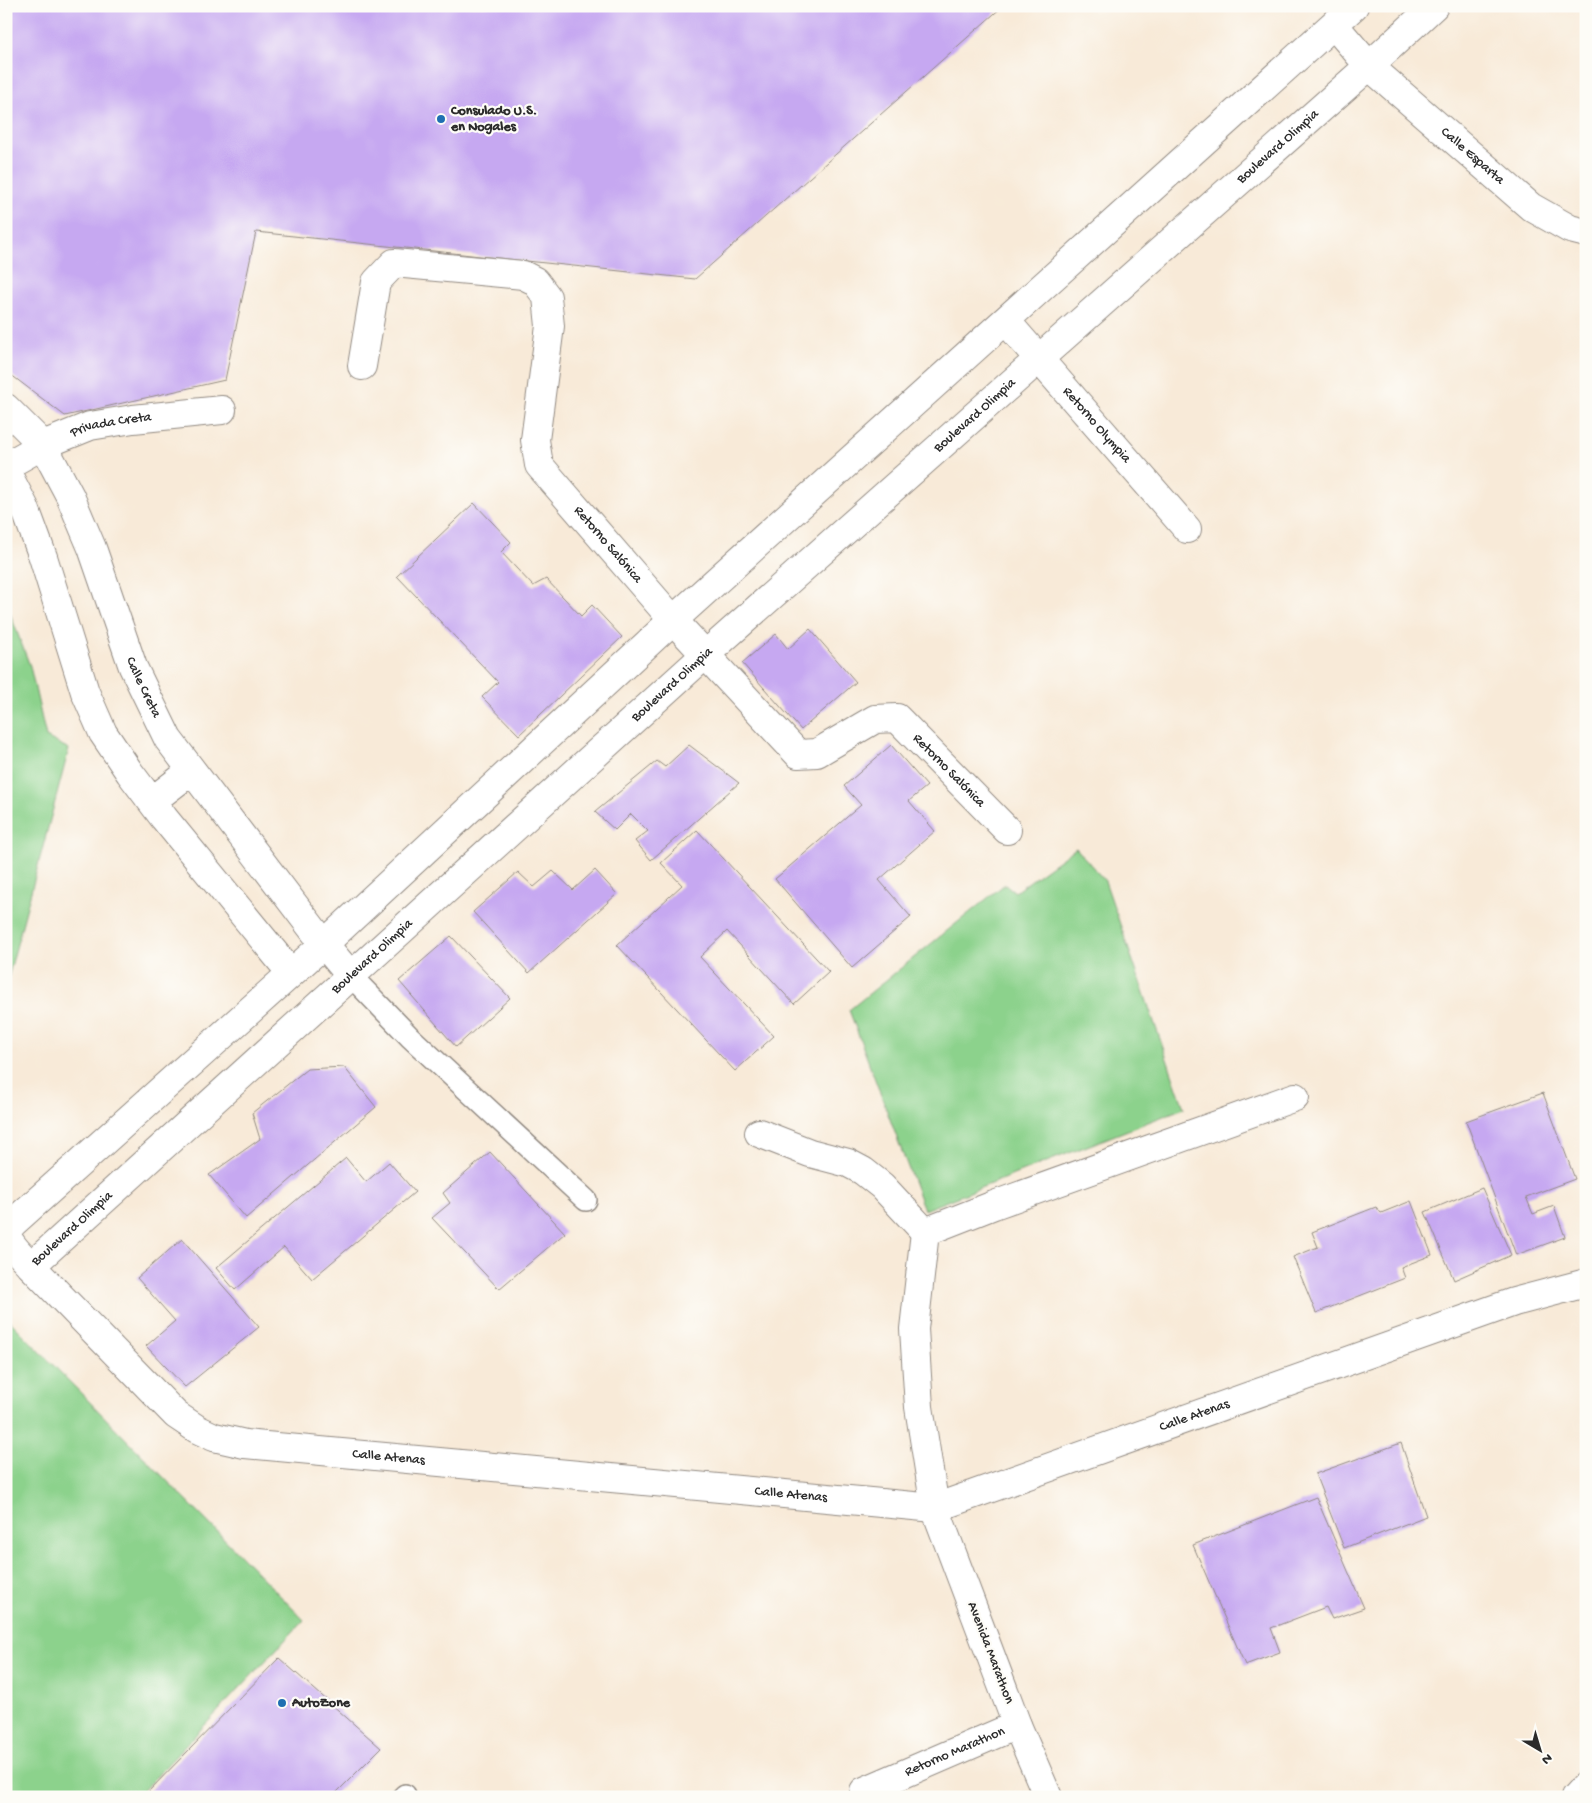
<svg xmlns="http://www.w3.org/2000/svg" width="1592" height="1803" font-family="'Gochi Hand',sans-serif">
<rect width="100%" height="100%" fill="#fdfcf7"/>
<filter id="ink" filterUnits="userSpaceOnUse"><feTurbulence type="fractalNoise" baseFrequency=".02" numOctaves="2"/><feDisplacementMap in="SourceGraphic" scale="10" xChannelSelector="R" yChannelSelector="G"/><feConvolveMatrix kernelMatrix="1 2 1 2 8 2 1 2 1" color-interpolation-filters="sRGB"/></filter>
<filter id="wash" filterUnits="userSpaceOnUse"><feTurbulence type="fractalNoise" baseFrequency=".0096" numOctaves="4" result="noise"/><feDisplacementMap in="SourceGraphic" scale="20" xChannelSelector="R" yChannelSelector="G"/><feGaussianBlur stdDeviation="1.12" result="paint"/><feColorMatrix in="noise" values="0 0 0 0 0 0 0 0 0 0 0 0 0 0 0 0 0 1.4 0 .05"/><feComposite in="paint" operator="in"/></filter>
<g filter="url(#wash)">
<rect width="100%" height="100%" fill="#f8ead8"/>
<g fill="#8cd28c" stroke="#5c7e5c">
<polygon points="6,603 30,666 46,737 69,749 8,978 6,980"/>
<polygon points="1076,848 1105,881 1184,1108 924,1210 849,1010 1005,884 1015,892"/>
<polygon points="6,1317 304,1620 137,1797 6,1797"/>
</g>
<g id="blocks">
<g fill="#c6a8f1">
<polygon points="6,6 1003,6 695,279 256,232 225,380 65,416 6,371"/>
<polygon points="474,503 511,542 501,552 533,586 546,579 581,616 592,605 622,637 519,735 482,697 498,682 397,576"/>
<polygon points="810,629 856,682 801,730 742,663 776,634 788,649"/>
<polygon points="689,745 739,783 651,860 635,841 648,831 631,814 615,830 595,812 657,761 665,767"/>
<polygon points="891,745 927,786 909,801 935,831 879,880 911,917 852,968 775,879 861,805 844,786"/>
<polygon points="697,830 829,972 794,1004 727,931 700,957 774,1036 735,1071 617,945 682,885 661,863"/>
<polygon points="595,870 617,894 529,973 473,912 518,872 534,887 553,871 573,890"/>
<polygon points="451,936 510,998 456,1047 399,981"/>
<polygon points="344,1067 376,1107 246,1218 209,1175 260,1139 252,1113 307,1069"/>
<polygon points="1543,1093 1575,1179 1526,1197 1533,1214 1554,1206 1565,1237 1516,1255 1466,1121"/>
<polygon points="490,1152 565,1233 499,1289 432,1218 450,1203 443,1193"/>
<polygon points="346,1158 366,1182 389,1162 415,1192 312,1279 284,1247 235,1290 216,1268"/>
<polygon points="1482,1188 1511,1255 1454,1280 1425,1212"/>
<polygon points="1411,1201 1432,1255 1401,1267 1405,1278 1316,1313 1293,1257 1318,1247 1312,1232 1376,1207 1381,1213"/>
<polygon points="182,1239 259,1327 185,1387 146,1346 175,1321 137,1278"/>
<polygon points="1401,1443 1426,1516 1344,1548 1315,1474"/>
<polygon points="1316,1497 1364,1608 1332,1619 1326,1607 1271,1628 1280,1652 1245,1665 1193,1545"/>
<polygon points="279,1658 381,1748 332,1797 143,1797"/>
</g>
</g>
</g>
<g filter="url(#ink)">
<use href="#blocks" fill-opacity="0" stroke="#928a82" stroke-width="1"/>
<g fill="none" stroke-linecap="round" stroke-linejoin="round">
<g stroke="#928a82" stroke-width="24">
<g id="service">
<polyline points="350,975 410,1037 586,1200"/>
<polyline points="403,1797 405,1795"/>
</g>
</g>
<g stroke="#928a82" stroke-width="30">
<g id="minor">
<path id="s1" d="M 1334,25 L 1369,66 L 1531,207 L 1570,229 L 1586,233"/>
<path id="s2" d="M 1006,321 L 1187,529"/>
<path id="s3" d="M 362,366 L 376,282 L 394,263 L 523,275 L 535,281 L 547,297 L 550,326 L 535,440 L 539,465 L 673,620 L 798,754 L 817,753 L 875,719 L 897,718 L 1007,830"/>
<path id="s4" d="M 6,408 L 43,445 L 70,496 L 92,548 L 133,667 L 168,739 L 324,944 L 350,975"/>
<path id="s5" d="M 6,466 L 43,445 L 90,426 L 133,419 L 222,410"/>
<polyline points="6,471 25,508 43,557 85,692 103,733 130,773 164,818 291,973"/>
<polyline points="152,801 191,771"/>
<polyline points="759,1133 810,1153 848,1163 863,1171 882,1186 925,1232"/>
<path id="s6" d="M 31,1266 L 176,1415 L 197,1429 L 214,1437 L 245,1444 L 935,1508 L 1514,1302 L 1586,1283"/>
<path id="s7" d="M 864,1791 L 1017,1725"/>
<polyline points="1048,1797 1017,1725 935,1508 919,1407 914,1329 925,1232 994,1205 1295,1097"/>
<polyline points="1575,1797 1586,1785"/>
</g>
</g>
<g stroke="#928a82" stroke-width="30">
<g id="tertiary">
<path id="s8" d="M 1354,6 L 673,620 L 324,944 L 14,1222 C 11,1225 8,1228 7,1232 C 5,1241 25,1259 31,1266 L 705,655 L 1369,66 L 1434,6"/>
</g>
</g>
<use href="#service" stroke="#fff" stroke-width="21"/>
<use href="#minor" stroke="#fff" stroke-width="28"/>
<use href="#tertiary" stroke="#fff" stroke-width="28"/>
</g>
</g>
<g fill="#1f6fb2" stroke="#fdfcf7" stroke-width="2">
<circle cx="441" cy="119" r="5"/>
<circle cx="282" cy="1703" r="5"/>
</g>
<g text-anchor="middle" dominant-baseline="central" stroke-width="4.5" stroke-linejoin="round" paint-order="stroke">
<g font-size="14" font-weight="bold" fill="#2b2b2b" stroke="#fdfcf7" text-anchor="start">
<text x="451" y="111">Consulado U.S.<tspan x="451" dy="16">en Nogales</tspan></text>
<text x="292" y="1703">AutoZone</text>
</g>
<g font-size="14" fill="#2b2b2b" stroke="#fdfcf7">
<text stroke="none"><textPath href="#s8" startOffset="3540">Boulevard Olimpia</textPath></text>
<text stroke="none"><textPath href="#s1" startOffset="191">Calle Esparta</textPath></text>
<text stroke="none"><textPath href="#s8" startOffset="3135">Boulevard Olimpia</textPath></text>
<text stroke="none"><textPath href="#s2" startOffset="138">Retorno Olympia</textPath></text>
<text stroke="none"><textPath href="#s5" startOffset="114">Privada Creta</textPath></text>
<text stroke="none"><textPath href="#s3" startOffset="549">Retorno Salónica</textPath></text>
<text stroke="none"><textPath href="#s8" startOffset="2730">Boulevard Olimpia</textPath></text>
<text stroke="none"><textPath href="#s4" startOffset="315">Calle Creta</textPath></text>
<text stroke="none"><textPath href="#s3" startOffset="1014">Retorno Salónica</textPath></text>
<text stroke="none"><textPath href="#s8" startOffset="2325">Boulevard Olimpia</textPath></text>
<text stroke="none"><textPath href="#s8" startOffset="1920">Boulevard Olimpia</textPath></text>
<text stroke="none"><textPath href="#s6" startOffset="1252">Calle Atenas</textPath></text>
<text stroke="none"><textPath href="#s6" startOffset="428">Calle Atenas</textPath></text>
<text stroke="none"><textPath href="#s6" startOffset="832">Calle Atenas</textPath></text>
<text transform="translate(990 1653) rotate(69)">Avenida Marathon</text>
<text stroke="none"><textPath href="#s7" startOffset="99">Retorno Marathon</textPath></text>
</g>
</g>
<rect width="1592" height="1803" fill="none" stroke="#fdfcf7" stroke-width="25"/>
<g transform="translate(1540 1750) rotate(142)" stroke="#fdfcf7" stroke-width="4" paint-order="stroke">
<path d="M0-4L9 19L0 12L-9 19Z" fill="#2b2b2b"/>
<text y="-8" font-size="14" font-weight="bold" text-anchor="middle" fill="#2b2b2b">N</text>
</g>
</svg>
